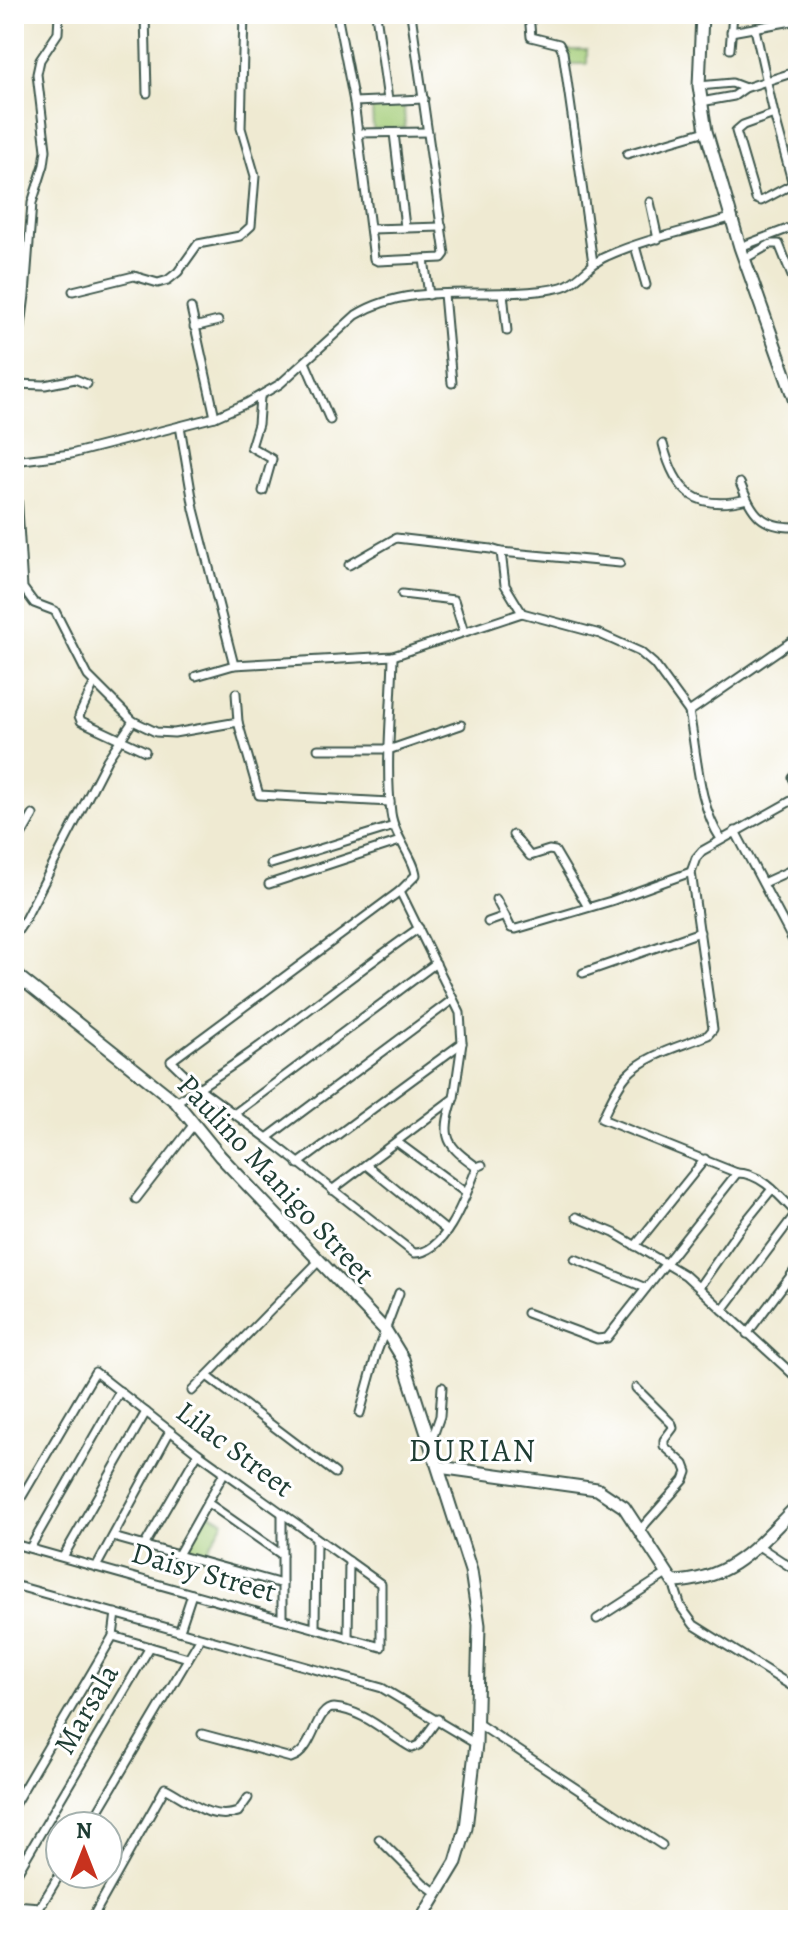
<svg xmlns="http://www.w3.org/2000/svg" width="812" height="1934" font-family="Alegreya,serif">
<rect width="100%" height="100%" fill="#fff"/>
<filter id="ink" filterUnits="userSpaceOnUse"><feTurbulence type="fractalNoise" baseFrequency=".0125" numOctaves="2"/><feDisplacementMap in="SourceGraphic" scale="16" xChannelSelector="R" yChannelSelector="G"/><feConvolveMatrix kernelMatrix="1 2 1 2 8 2 1 2 1" color-interpolation-filters="sRGB"/></filter>
<filter id="wash" filterUnits="userSpaceOnUse"><feTurbulence type="fractalNoise" baseFrequency=".006" numOctaves="4" result="noise"/><feDisplacementMap in="SourceGraphic" scale="32" xChannelSelector="R" yChannelSelector="G"/><feGaussianBlur stdDeviation="1.8" result="paint"/><feColorMatrix in="noise" values="0 0 0 0 0 0 0 0 0 0 0 0 0 0 0 0 0 1.4 0 .05"/><feComposite in="paint" operator="in"/></filter>
<g filter="url(#wash)">
<rect width="100%" height="100%" fill="#efead2"/>
<g fill="#a5ce7a" stroke="#628657" stroke-width="2">
<rect x="568" y="50" width="19" height="14"/>
<polygon points="404,105 405,128 373,129 372,106"/>
<polygon points="207,1512 224,1521 203,1558 187,1549"/>
</g>
</g>
<g filter="url(#ink)">
<g fill="none" stroke-linecap="round" stroke-linejoin="round">
<g stroke="#3e574c" stroke-width="11">
<g id="street">
<polyline points="145,14 147,93"/>
<polyline points="337,14 354,102 374,259 378,261 442,258 445,254 411,14"/>
<polyline points="376,14 388,100"/>
<polyline points="529,14 531,37 559,44 563,52 593,263"/>
<polyline points="755,29 774,114 798,203"/>
<polyline points="731,32 798,20"/>
<polyline points="730,49 733,14"/>
<polyline points="699,86 732,83 745,88"/>
<polyline points="354,102 424,99"/>
<polyline points="701,102 734,96 745,88 798,71"/>
<polyline points="774,114 743,125 736,131 756,199 761,201 793,184"/>
<polyline points="358,133 428,132"/>
<polyline points="394,133 405,227"/>
<polyline points="627,154 706,131"/>
<polyline points="650,202 658,239"/>
<polyline points="371,229 442,227"/>
<polyline points="635,246 646,285"/>
<polyline points="740,247 798,225"/>
<polyline points="424,259 429,295"/>
<polyline points="744,259 771,244 779,244 798,291"/>
<polyline points="73,291 134,276 158,283 168,280 178,272 198,244 240,236 251,226 255,176 241,128 244,14"/>
<polyline points="503,293 507,331"/>
<polyline points="444,294 452,383"/>
<polyline points="191,308 215,417"/>
<polyline points="194,327 218,321"/>
<polyline points="305,362 330,420"/>
<polyline points="14,381 25,295 32,203 44,165 46,150 37,74 40,60 58,33 59,14"/>
<polyline points="14,384 45,385 75,379 87,384"/>
<polyline points="260,397 258,424 251,447 272,459 263,491"/>
<polyline points="180,426 194,509 234,665"/>
<path d="M 663,444 C 675,492 696,512 747,499"/>
<path d="M 14,461 L 71,454 L 215,417 L 247,403 L 280,384 L 356,315 C 409,282 478,298 537,291 C 547,290 558,289 567,285 C 582,278 591,262 607,256 C 645,239 690,230 730,218"/>
<polyline points="15,461 23,588 34,603 55,611 88,676 133,721"/>
<path d="M 740,483 C 753,514 761,528 798,527"/>
<polyline points="501,552 620,563"/>
<polyline points="349,565 396,538 491,549 501,552 505,585 522,613"/>
<polyline points="402,594 454,600 464,632"/>
<path d="M 393,656 C 392,706 385,763 391,813 C 394,837 415,859 416,875 L 400,891 L 171,1061 L 199,1088 L 267,1138 L 414,1253 C 447,1254 467,1192 477,1167"/>
<polyline points="196,676 234,665 393,656 522,613 600,634 640,652 654,664 689,712 798,637"/>
<polyline points="94,684 79,716 81,721 145,751"/>
<polyline points="236,693 238,722 259,795 390,802"/>
<path d="M 689,712 C 697,753 698,805 721,839"/>
<polyline points="318,749 391,749 461,725"/>
<polyline points="798,772 793,778 798,787"/>
<polyline points="735,831 798,950"/>
<polyline points="513,835 530,856 549,850 555,851 588,907"/>
<polyline points="14,848 33,815"/>
<polyline points="271,864 394,826"/>
<polyline points="763,883 798,867"/>
<polyline points="269,884 400,841"/>
<polyline points="496,899 505,916"/>
<polyline points="488,922 505,916 511,928 516,929 611,901 691,872"/>
<polyline points="14,936 23,923 107,760 133,721 156,732 174,733 238,722"/>
<polyline points="583,973 700,932"/>
<path d="M 453,1100 C 441,1138 446,1145 477,1167 L 482,1165"/>
<path d="M 176,1102 C 261,1051 337,985 419,928"/>
<polyline points="234,1114 436,963"/>
<polyline points="267,1138 452,1000"/>
<polyline points="397,1142 466,1193"/>
<polyline points="298,1164 462,1043"/>
<polyline points="366,1165 447,1231"/>
<path d="M 737,1173 L 602,1119 C 609,1105 616,1087 627,1075 C 647,1054 682,1046 708,1035 L 713,1029 L 691,872 L 696,858 L 702,851 L 798,797"/>
<polyline points="332,1190 454,1098 462,1043 460,1013 400,891"/>
<polyline points="136,1199 194,1124"/>
<polyline points="576,1217 614,1233 685,1275 798,1379"/>
<polyline points="635,1246 705,1159"/>
<polyline points="575,1259 646,1288"/>
<polyline points="699,1287 738,1231 772,1189"/>
<polyline points="723,1310 796,1213"/>
<path d="M 527,1313 L 597,1339 L 607,1338 L 737,1173 C 763,1173 781,1198 798,1215"/>
<polyline points="747,1334 798,1266"/>
<polyline points="207,1376 335,1473"/>
<polyline points="636,1388 672,1424 673,1428 664,1440 664,1446 684,1464 687,1472 684,1480 640,1530"/>
<polyline points="192,1391 319,1261"/>
<polyline points="360,1413 377,1352 399,1293"/>
<polyline points="431,1442 440,1416 442,1387"/>
<polyline points="208,1503 282,1555"/>
<polyline points="14,1510 95,1372 198,1453 381,1584 381,1647 14,1544"/>
<polyline points="282,1515 282,1619"/>
<polyline points="113,1537 282,1584"/>
<polyline points="757,1545 798,1572"/>
<polyline points="144,1546 198,1453"/>
<polyline points="30,1548 120,1391"/>
<polyline points="178,1555 224,1473"/>
<polyline points="63,1557 146,1412"/>
<polyline points="96,1567 170,1431"/>
<polyline points="673,1582 681,1607 694,1625 798,1690"/>
<polyline points="14,1585 382,1688 476,1744"/>
<polyline points="597,1619 668,1573"/>
<polyline points="315,1628 316,1538"/>
<polyline points="180,1630 192,1594"/>
<polyline points="113,1636 188,1658"/>
<polyline points="348,1638 349,1561"/>
<polyline points="477,1723 662,1845"/>
<path d="M 202,1734 L 291,1758 C 315,1751 314,1708 334,1708 C 364,1710 388,1735 412,1748 L 419,1745 L 438,1719"/>
<polyline points="14,1805 113,1636 116,1613"/>
<polyline points="89,1826 198,1642"/>
<polyline points="379,1839 423,1883 438,1894"/>
<polyline points="14,1878 150,1647"/>
<polyline points="14,1905 40,1907 60,1874"/>
<path d="M 91,1920 L 165,1788 C 189,1800 210,1822 238,1812 L 248,1798"/>
</g>
</g>
<g stroke="#3e574c" stroke-width="15">
<g id="secondary">
<polyline points="702,14 699,86 706,131 740,247 798,410"/>
<polyline points="14,973 176,1102 220,1156 386,1331 403,1359 471,1571 479,1625 476,1744 466,1828 456,1862 421,1920"/>
<path d="M 439,1467 L 597,1489 L 624,1507 L 673,1582 C 733,1580 758,1544 798,1505"/>
</g>
</g>
<use href="#street" stroke="#fff" stroke-width="7"/>
<use href="#secondary" stroke="#fff" stroke-width="11"/>
</g>
</g>
<g text-anchor="middle" dominant-baseline="central" stroke-width="6" stroke-linejoin="round" paint-order="stroke">
<g font-size="30" fill="#1f3d34" stroke="#fff">
<text transform="translate(276 1179) rotate(47)">Paulino Manigo Street</text>
<text transform="translate(235 1449) rotate(37)">Lilac Street</text>
<text transform="translate(204 1572) rotate(16)">Daisy Street</text>
<text transform="translate(86 1709) rotate(-60)">Marsala</text>
</g>
<g font-size="32" letter-spacing="2" fill="#1f3d34" stroke="#fff">
<text x="473" y="1450">DURIAN</text>
</g>
</g>
<rect width="812" height="1934" fill="none" stroke="#fff" stroke-width="48"/>
<g transform="translate(84 1850)"><circle r="38" fill="#ffffff" stroke="#a5b1ae" stroke-width="2"/>
<path d="M0-6L14 30L0 20L-14 30Z" fill="#c8321e"/>
<text y="-12" font-size="22" font-weight="bold" text-anchor="middle" fill="#1f3d34">N</text>
</g>
</svg>
